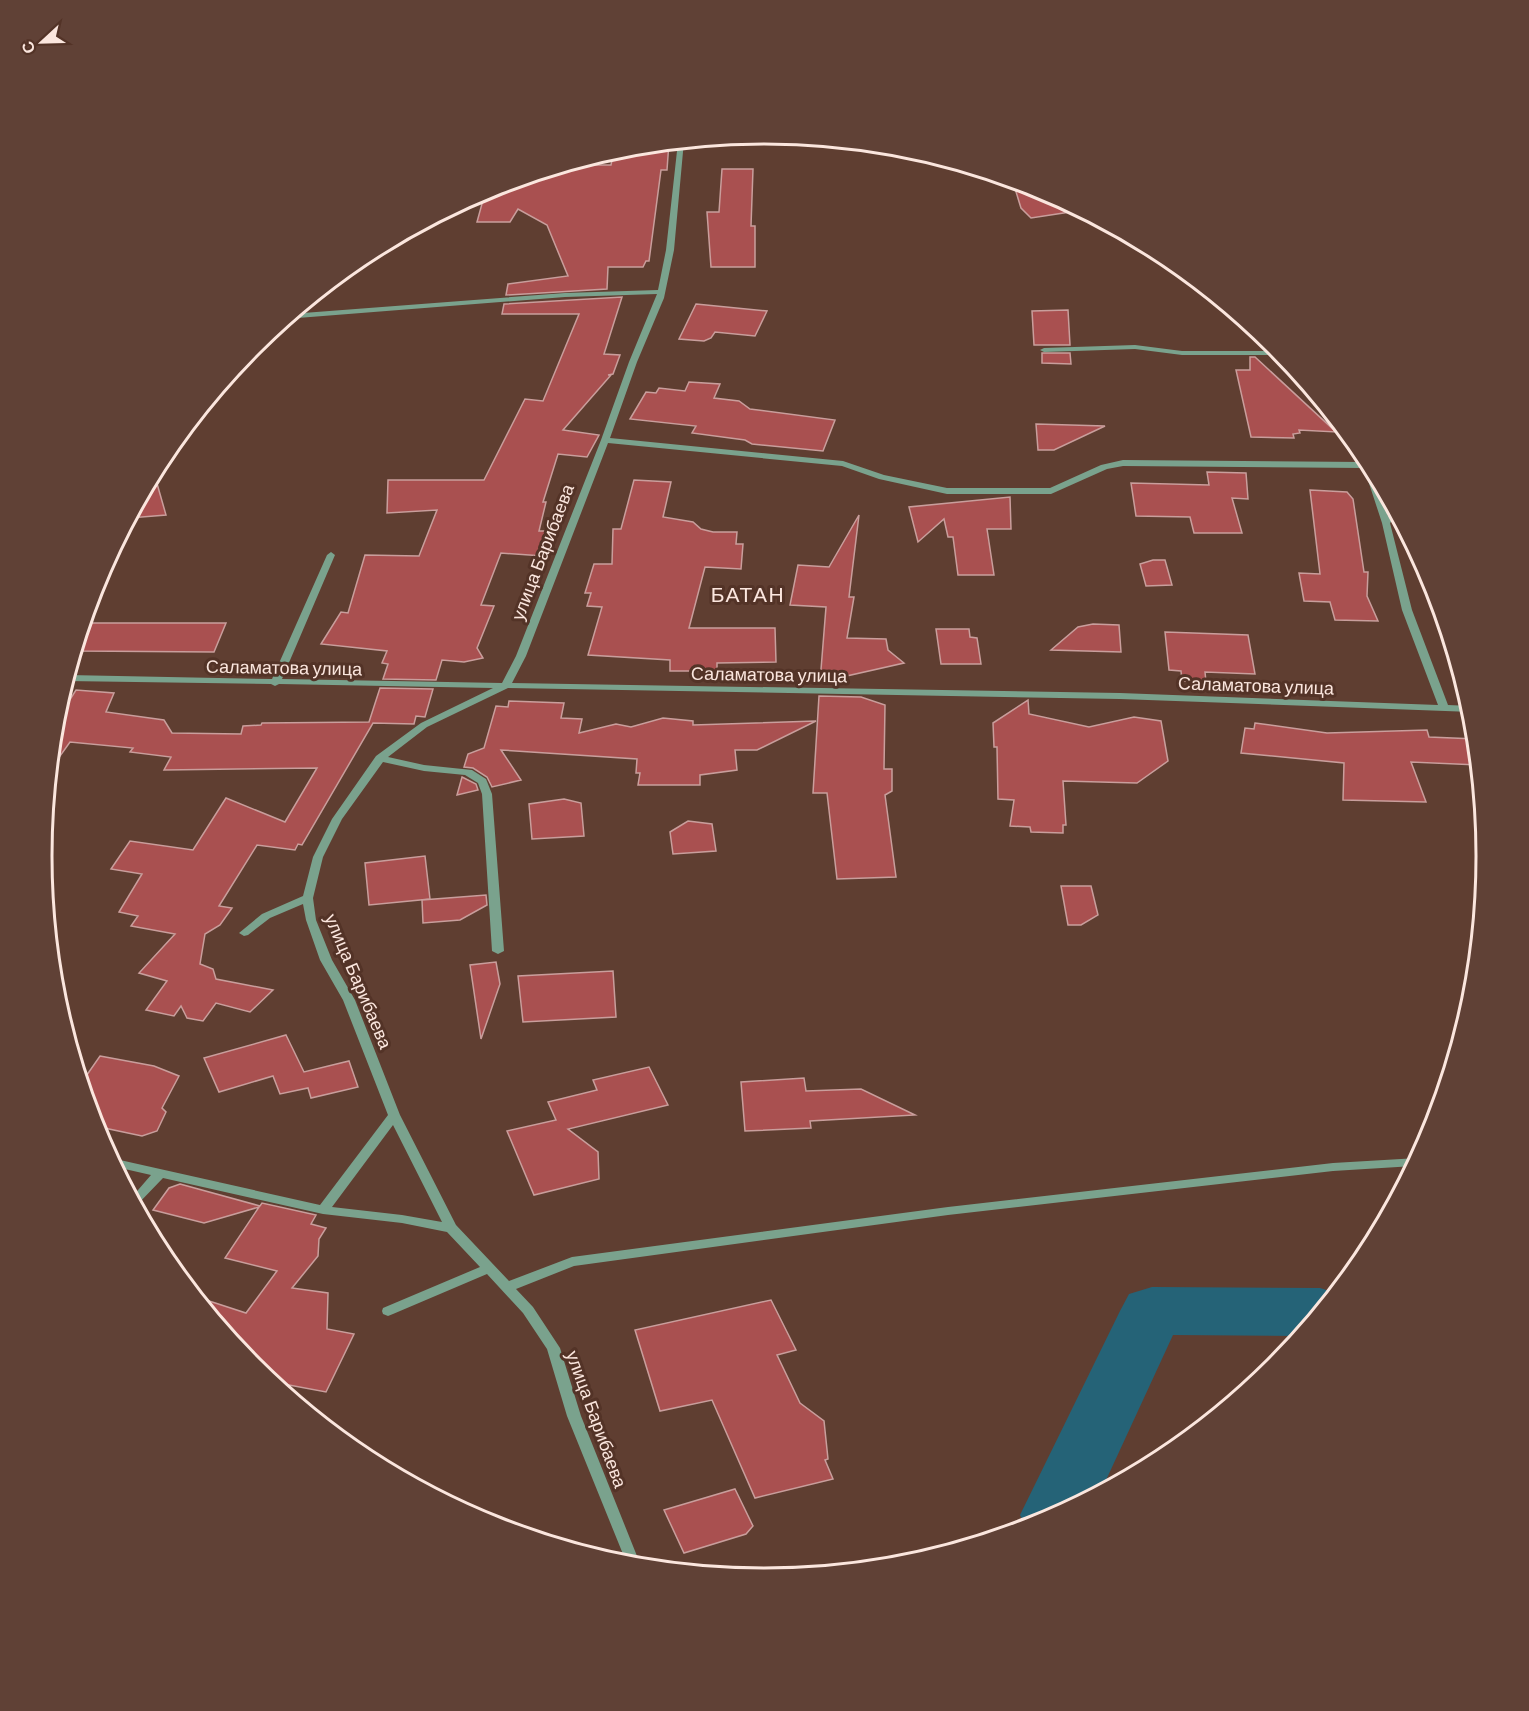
<svg xmlns="http://www.w3.org/2000/svg" width="1529" height="1711" font-family="Barlow,sans-serif">
<rect width="100%" height="100%" fill="#5f3e31"/>
<g fill="none" stroke-linecap="round" stroke-linejoin="round">
<polygon fill="#256377" fill-rule="evenodd" points="1152,1287 1320,1288 1336,1293 1300,1336 1173,1335 1101,1491 1041,1523 1026,1527 1020,1515 1120,1311 1129,1294"/>
</g>
<g fill="#a95050" stroke="#c99e9c" stroke-width="1.5">
<polygon points="669,142 667,170 661,170 649,261 646,261 643,267 608,267 607,289 506,295 508,284 568,276 547,225 518,209 510,222 477,222 486,189 564,165 611,165 614,150"/>
<polygon points="722,169 753,169 751,226 755,226 755,267 711,267 707,212 719,212"/>
<polygon points="1012,179 1041,188 1083,210 1031,218 1021,208"/>
<polygon points="622,297 604,354 620,355 613,374 608,375 611,375 563,430 599,435 587,457 558,454 543,502 546,502 539,531 552,531 543,556 501,553 481,605 494,606 477,648 483,658 464,662 442,660 436,680 383,679 388,664 382,663 387,651 321,644 341,612 348,613 365,555 419,556 437,510 387,513 388,480 484,480 525,399 543,401 579,314 502,314 504,304"/>
<polygon points="696,304 767,311 755,336 715,332 711,338 704,341 679,339"/>
<polygon points="1068,310 1070,345 1034,345 1032,311"/>
<polygon points="1042,353 1070,353 1071,364 1042,363"/>
<polygon points="1250,357 1255,357 1336,432 1299,430 1300,433 1293,434 1294,438 1251,437 1236,370 1250,370"/>
<polygon points="689,382 720,384 714,398 739,401 750,409 835,420 823,451 752,444 745,440 692,433 696,426 630,419 646,392 656,393 659,388 685,391"/>
<polygon points="1036,424 1105,426 1054,450 1038,450"/>
<polygon points="1207,472 1246,473 1248,499 1232,498 1242,533 1194,533 1190,517 1136,516 1131,483 1209,485"/>
<polygon points="154,473 166,515 130,518 136,506"/>
<polygon points="634,480 671,482 663,517 693,522 701,529 713,532 737,532 736,544 743,544 741,569 705,567 689,628 775,628 776,662 717,663 717,671 670,671 670,660 588,655 602,607 587,606 591,593 585,593 594,564 612,564 613,529 621,529"/>
<polygon points="1310,490 1347,492 1353,499 1364,572 1368,572 1367,596 1378,621 1335,620 1330,602 1304,601 1299,573 1320,574"/>
<polygon points="1010,497 1011,529 987,529 994,575 958,575 953,537 948,537 944,519 918,542 909,507"/>
<polygon points="859,515 849,597 854,597 847,638 886,639 888,650 904,663 820,682 826,607 790,605 798,565 829,567"/>
<polygon points="1153,560 1165,560 1172,585 1146,586 1140,564"/>
<polygon points="92,623 226,623 214,652 79,651"/>
<polygon points="1093,624 1119,625 1121,652 1051,650 1078,627"/>
<polygon points="936,629 969,629 970,637 977,638 981,664 941,664"/>
<polygon points="1165,632 1248,635 1255,674 1205,672 1206,682 1182,681 1181,671 1169,670"/>
<polygon points="380,688 433,689 425,717 416,716 414,724 373,723 302,845 298,844 295,850 257,845 219,906 232,908 220,925 205,934 200,964 213,969 216,979 273,990 250,1012 216,1003 203,1021 187,1018 181,1006 174,1016 146,1010 167,981 139,973 175,934 131,926 138,916 119,912 142,874 111,869 130,841 193,850 226,798 285,822 317,768 164,770 171,757 130,752 133,748 70,742 50,770 59,705 66,706 76,690 114,693 106,712 164,720 172,733 241,734 243,726 261,725 262,723 369,722"/>
<polygon points="819,696 861,697 885,705 884,769 892,769 892,791 885,795 896,877 837,879 827,793 813,793"/>
<polygon points="1028,700 1029,714 1089,727 1134,717 1161,721 1168,761 1137,783 1063,781 1066,825 1063,825 1063,833 1031,832 1030,827 1010,826 1014,800 998,799 997,747 994,747 993,723"/>
<polygon points="509,701 564,703 561,718 582,719 579,733 616,724 631,727 663,718 693,721 693,725 816,721 757,750 735,750 737,770 700,775 700,785 638,785 640,773 636,773 637,759 501,750 521,780 492,787 487,777 473,768 464,767 468,754 484,748 496,706 508,707"/>
<polygon points="1255,723 1327,733 1427,730 1429,737 1476,739 1478,765 1411,762 1426,802 1343,800 1344,763 1241,753 1245,728 1254,729"/>
<polygon points="462,777 476,784 478,790 457,795"/>
<polygon points="564,799 581,803 584,836 532,839 529,804"/>
<polygon points="688,821 712,824 716,851 673,854 670,832"/>
<polygon points="425,856 430,899 369,905 365,863"/>
<polygon points="1061,886 1091,886 1098,915 1081,925 1068,925"/>
<polygon points="486,895 487,905 460,920 423,923 422,900"/>
<polygon points="496,962 500,984 481,1039 470,965"/>
<polygon points="613,971 616,1017 523,1022 518,976"/>
<polygon points="286,1035 304,1072 349,1061 358,1087 311,1098 308,1088 280,1094 273,1076 219,1092 204,1058"/>
<polygon points="100,1056 154,1066 179,1076 162,1108 166,1112 157,1131 142,1136 95,1126 82,1082"/>
<polygon points="649,1067 668,1105 568,1129 598,1152 599,1179 534,1195 507,1131 556,1120 548,1102 597,1090 593,1080"/>
<polygon points="804,1078 806,1091 861,1089 915,1115 810,1121 811,1128 745,1131 741,1082"/>
<polygon points="180,1184 260,1206 262,1203 316,1215 311,1224 326,1228 319,1239 318,1256 292,1288 328,1293 327,1329 354,1334 326,1392 273,1382 253,1366 197,1297 246,1313 277,1271 225,1258 259,1207 204,1223 153,1210 169,1188"/>
<polygon points="771,1300 796,1350 777,1355 800,1403 824,1421 828,1459 825,1460 833,1479 755,1498 712,1400 660,1411 635,1330"/>
<polygon points="735,1489 753,1526 746,1534 684,1553 664,1510"/>
</g>
<g fill="none" stroke-linecap="round" stroke-linejoin="round">
<g fill="#7aa28d" fill-rule="evenodd">
<path d="M 684,141 L 674,250 L 664,298 L 637,362 L 610,438 L 843,461 L 884,475 L 947,488 L 1050,488 L 1101,465 L 1123,460 L 1362,462 L 1358,450 L 1360,448 L 1371,465 L 1388,516 L 1395,510 L 1398,515 L 1390,523 L 1412,610 L 1448,705 L 1471,706 L 1472,712 L 1120,699 L 508,688 L 427,727 L 388,757 L 424,765 L 472,770 L 486,779 L 492,794 L 504,951 L 498,954 L 492,951 L 482,794 L 478,783 L 465,775 L 424,771 L 383,762 L 342,819 L 323,857 L 313,898 L 316,920 L 332,960 L 355,1000 L 400,1115 L 456,1225 L 509,1281 L 572,1257 L 948,1207 L 1333,1163 L 1418,1158 L 1414,1166 L 1333,1171 L 948,1215 L 574,1266 L 516,1289 L 533,1307 L 560,1348 L 581,1416 L 641,1566 L 627,1564 L 567,1416 L 547,1349 L 523,1313 L 487,1274 L 393,1314 L 388,1316 L 383,1314 L 382,1311 L 383,1308 L 480,1267 L 447,1232 L 402,1223 L 323,1214 L 163,1178 L 136,1206 L 132,1197 L 151,1175 L 116,1167 L 111,1158 L 320,1205 L 388,1115 L 343,1000 L 320,960 L 306,920 L 303,904 L 270,918 L 248,935 L 244,936 L 239,933 L 262,914 L 303,896 L 313,857 L 332,819 L 376,756 L 421,723 L 493,688 L 279,684 L 275,686 L 271,684 L 66,681 L 68,675 L 272,679 L 327,555 L 331,552 L 335,555 L 282,679 L 502,683 L 516,656 L 601,440 L 629,362 L 657,294 L 565,297 L 285,319 L 290,314 L 565,293 L 658,290 L 666,250 L 678,142 ZM 608,443 L 842,466 L 879,479 L 947,494 L 1051,494 L 1107,469 L 1123,466 L 1364,468 L 1382,523 L 1402,610 L 1438,705 L 1120,693 L 512,683 L 526,656 ZM 393,1125 L 442,1222 L 402,1215 L 332,1207 Z"/>
<polygon points="1135,345 1182,351 1280,351 1284,355 1182,355 1135,349 1044,352 1040,350 1044,348"/>
</g>
</g>
<g text-anchor="middle" dominant-baseline="central" stroke-width="6" stroke-linejoin="round" paint-order="stroke">
<g font-size="18" fill="#fbe6de" stroke="#533327">
<text transform="translate(542 552) rotate(-69)">улица Барибаева</text>
<text transform="translate(284 667) rotate(1)">Саламатова улица</text>
<text transform="translate(769 674) rotate(1)">Саламатова улица</text>
<text transform="translate(1256 685) rotate(2)">Саламатова улица</text>
<text transform="translate(359 981) rotate(67)">улица Барибаева</text>
<text transform="translate(597 1419) rotate(70)">улица Барибаева</text>
</g>
<g font-size="21" letter-spacing="1.5" fill="#fbe6de" stroke="#533327">
<text x="748" y="593">БАТАН</text>
</g>
</g>
<path d="M0 0H1529V1711H0ZM52 856a712 712 0 1 1 1424 0a712 712 0 1 1-1424 0Z" fill="#604136" fill-rule="evenodd"/>
<path fill="none" stroke="#fbe6de" stroke-width="3" d="M52 856a712 712 0 1 1 1424 0a712 712 0 1 1-1424 0Z"/>
<g transform="translate(42 42) rotate(248)" stroke="#533327" stroke-width="4.5" paint-order="stroke">
<path d="M0-4.5L10 22L0 15L-10 22Z" fill="#fbe6de"/>
<text y="-9" font-size="16" font-weight="bold" text-anchor="middle" fill="#fbe6de">С</text>
</g>
</svg>
